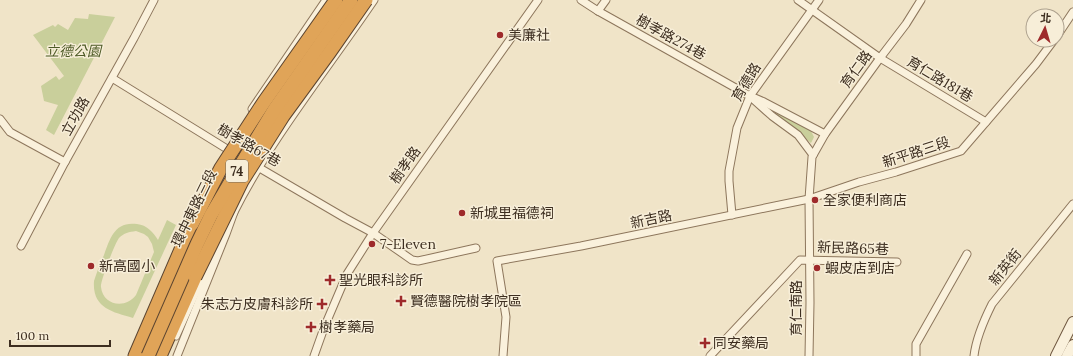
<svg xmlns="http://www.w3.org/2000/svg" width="1073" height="356" font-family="Lora,'Noto Sans TC',serif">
<rect width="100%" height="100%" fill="#f0e4c8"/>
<g fill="#c9cf9b" fill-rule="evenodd">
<polygon points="89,14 115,17 54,135 46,130 58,105 44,101 41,86 56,76 59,80 64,76 33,35 53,25 55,27 58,24 68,30 75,18 88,19"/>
<polygon points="768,108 770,108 811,131 814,137 811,143 798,132 768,110"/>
<path d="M 167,220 L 176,225 L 133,318 C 112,312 92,308 94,281 C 97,272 100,263 104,255 C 110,238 115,221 137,224 C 147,225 153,232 158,240 ZM 136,231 L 144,234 L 148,237 L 152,244 L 154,252 L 136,295 C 126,309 103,306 101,287 C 100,282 115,243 119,238 C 124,233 129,232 136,231 Z"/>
</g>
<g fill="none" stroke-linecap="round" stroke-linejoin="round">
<g stroke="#8d765c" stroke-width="9">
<g id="street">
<polyline points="581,0 598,11 750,96 764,102 825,134"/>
<polyline points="798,0 880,58 986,122"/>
<polyline points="598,11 606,0"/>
<polyline points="1057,36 1073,12"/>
<polyline points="112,78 227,149 345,218 373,233 412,260 418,261 476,248"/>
<polyline points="754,100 772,116 798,135 813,155"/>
<polyline points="252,109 326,0"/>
<polyline points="0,119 10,132 65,162"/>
<path d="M 233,214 C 271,138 326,71 374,0"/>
<polyline points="732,215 729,181 729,171 737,128 750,96 819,0"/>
<polyline points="21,246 65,162 134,38 154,0"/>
<polyline points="176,336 214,252"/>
<polyline points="177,356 226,234 234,212"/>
<polyline points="314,356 324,328 347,274 373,233 538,0"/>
<polyline points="503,356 506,317 497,261 581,246 809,199 859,182 896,172 961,151 1036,64 1054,40"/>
<polyline points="710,356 800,260 897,262"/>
<polyline points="809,356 810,303 809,199 812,157 825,134 880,58 906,24 921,0"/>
<polyline points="916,356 916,344 967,254"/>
<path d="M 974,356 C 976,338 984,320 992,304 L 1073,204"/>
</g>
</g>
<g stroke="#6f573f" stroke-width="12">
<g id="secondary">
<polyline points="1056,356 1073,322"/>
<polyline points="1067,356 1073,345"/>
</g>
</g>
<g stroke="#5b4430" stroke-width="15">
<g id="highway">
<polyline points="135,356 192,224"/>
<polyline points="160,356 195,277"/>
</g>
</g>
<use href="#street" stroke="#faf1dc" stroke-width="7"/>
<use href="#secondary" stroke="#faf1dc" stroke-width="10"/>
<use href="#highway" stroke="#e0a458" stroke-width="13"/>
<g stroke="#5b4430" stroke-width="15" stroke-linecap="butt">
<g id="highway-bridge">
<polyline points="192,224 221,168 264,102 336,0"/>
<polyline points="195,277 242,181 283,116 329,53 366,0"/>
<polyline points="148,356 197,244 211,215 234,176 274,110 351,0"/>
</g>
</g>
<use href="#highway-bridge" stroke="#e0a458" stroke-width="13"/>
</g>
<g fill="#9e2a2b" stroke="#f7eed8" stroke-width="1.5">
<circle cx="500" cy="35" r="4"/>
<circle cx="815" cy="200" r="4"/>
<circle cx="462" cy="213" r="4"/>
<circle cx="372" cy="244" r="4"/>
<circle cx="91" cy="266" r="4"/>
<circle cx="817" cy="268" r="4"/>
<path d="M328 274h4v4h4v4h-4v4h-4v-4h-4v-4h4z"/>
<path d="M399 295h4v4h4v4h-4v4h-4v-4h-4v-4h4z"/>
<path d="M320 298h4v4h4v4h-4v4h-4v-4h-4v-4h4z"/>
<path d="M309 321h4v4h4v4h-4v4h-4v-4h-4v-4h4z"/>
<path d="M703 337h4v4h4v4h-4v4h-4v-4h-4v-4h4z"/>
</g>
<g text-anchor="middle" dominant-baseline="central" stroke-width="3" stroke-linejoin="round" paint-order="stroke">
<rect fill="#f7eed8" stroke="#756857" stroke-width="1" x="226" y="160" width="22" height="22" rx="3"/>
<g font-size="13" font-weight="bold" fill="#3d2e20">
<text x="237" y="171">74</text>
</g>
<g font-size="14" fill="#3d2e20" stroke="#f7eed8" text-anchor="start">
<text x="508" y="35">美廉社</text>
<text x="823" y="200">全家便利商店</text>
<text x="470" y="213">新城里福德祠</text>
<text x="380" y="244">7-Eleven</text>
<text x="99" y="266">新高國小</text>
<text x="825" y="268">蝦皮店到店</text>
<text x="339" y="280">聖光眼科診所</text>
<text x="410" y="301">賢德醫院樹孝院區</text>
<text x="313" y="304" text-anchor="end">朱志方皮膚科診所</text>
<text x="319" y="327">樹孝藥局</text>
<text x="713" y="343">同安藥局</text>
</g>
<g font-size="14" fill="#3d2e20" stroke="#f7eed8">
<text transform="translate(671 37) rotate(29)">樹孝路274巷</text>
<text transform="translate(856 69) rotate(-54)">育仁路</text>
<text transform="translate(940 79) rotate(31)">育仁路181巷</text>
<text transform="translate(746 82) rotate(-59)">育德路</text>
<text transform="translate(75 116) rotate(-61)">立功路</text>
<text transform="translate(249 145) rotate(30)">樹孝路67巷</text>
<text transform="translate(916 152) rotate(-18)">新平路三段</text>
<text transform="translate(405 165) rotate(-55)">樹孝路</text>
<text transform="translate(194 208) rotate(-64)">環中東路三段</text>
<text transform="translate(651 219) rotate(-12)">新吉路</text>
<text transform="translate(853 248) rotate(2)">新民路65巷</text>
<text transform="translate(1005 267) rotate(-51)">新英街</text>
<text transform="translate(796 308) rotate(-90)">育仁南路</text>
</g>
<g font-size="14" font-style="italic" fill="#4d5a26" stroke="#f7eed8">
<text x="73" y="51">立德公園</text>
</g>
</g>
<g transform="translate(1045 28) rotate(5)"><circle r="19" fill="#f7eed8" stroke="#ada18e"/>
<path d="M0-3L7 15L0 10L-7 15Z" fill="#9e2a2b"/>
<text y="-6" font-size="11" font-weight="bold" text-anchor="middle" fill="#3d2e20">北</text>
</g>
<path d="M10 340v6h100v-6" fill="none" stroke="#3d2e20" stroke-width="2"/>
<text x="16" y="340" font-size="12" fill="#3d2e20" stroke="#f7eed8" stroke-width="3" paint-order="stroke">100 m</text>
</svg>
